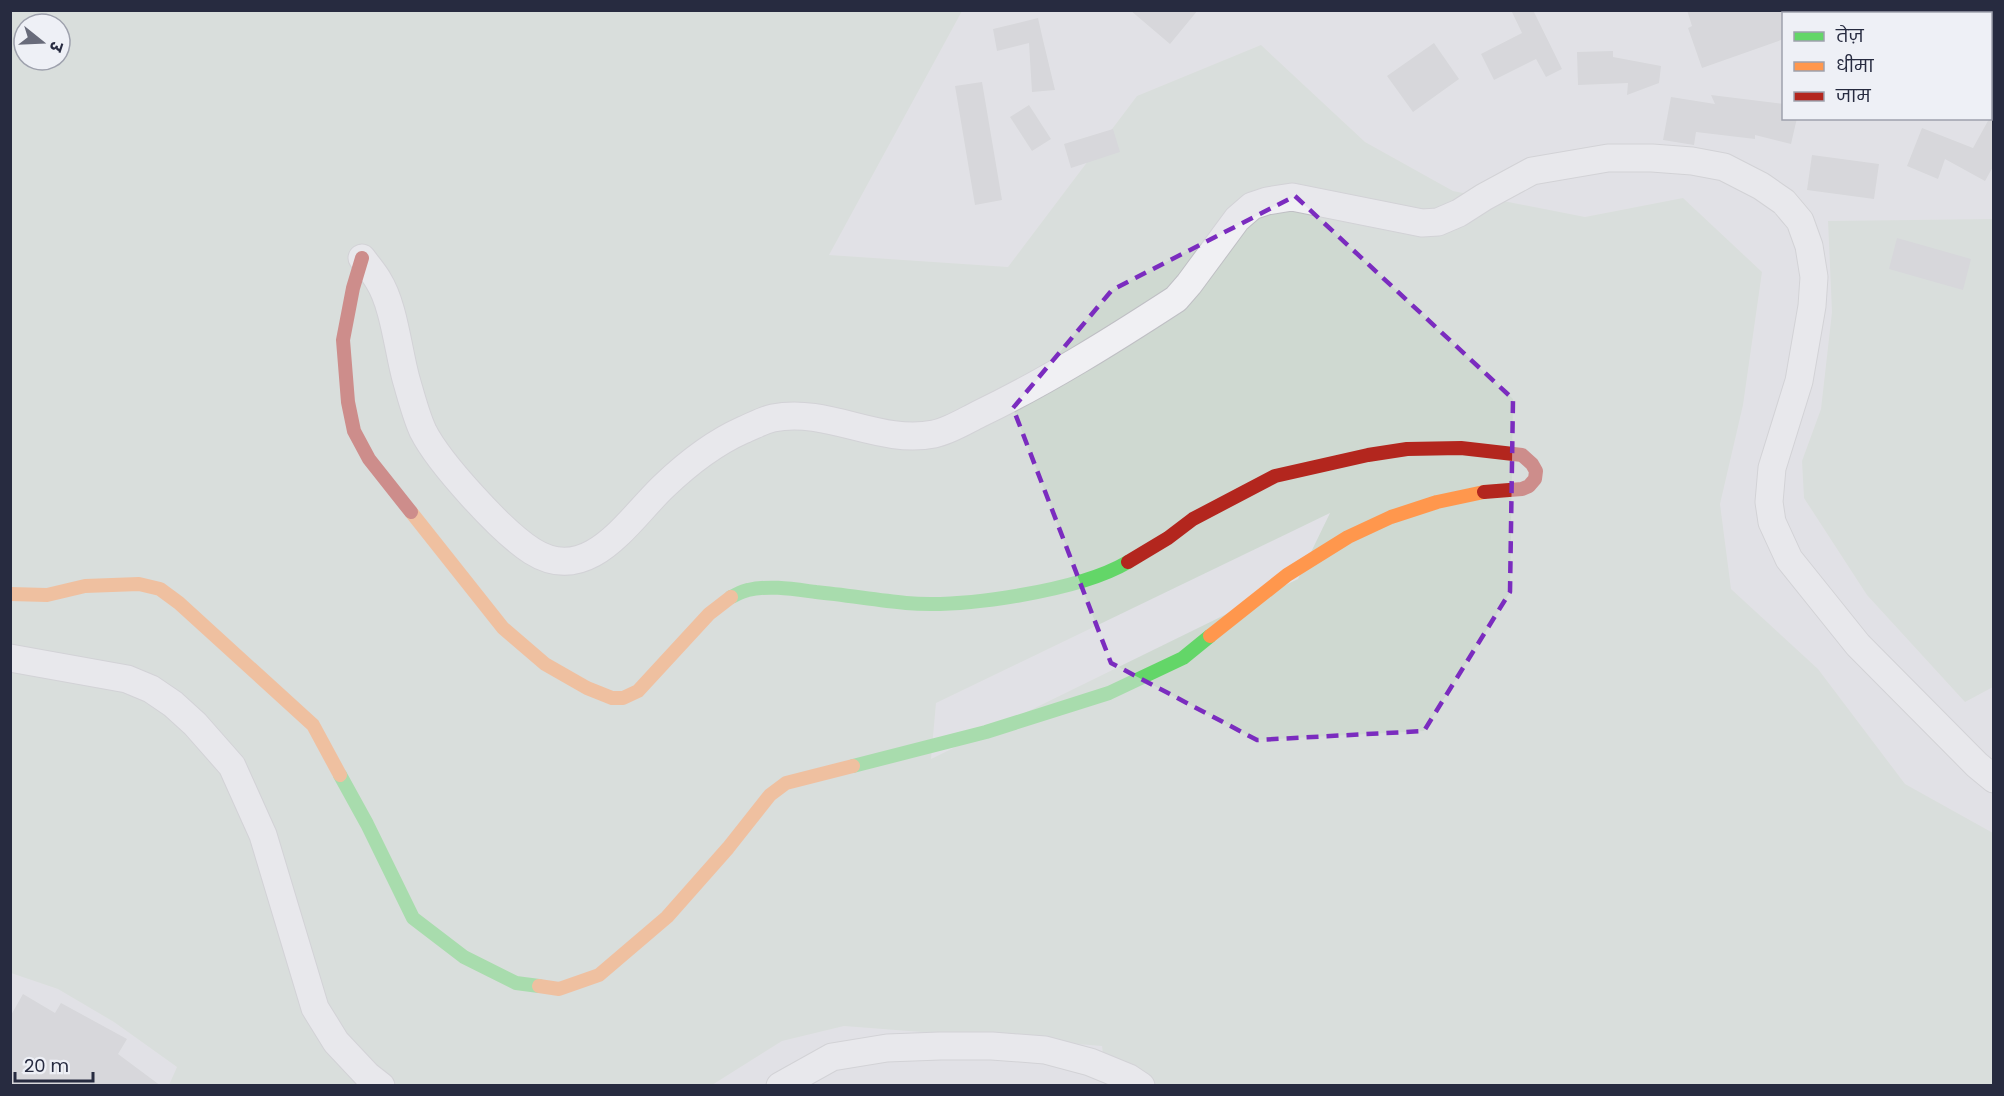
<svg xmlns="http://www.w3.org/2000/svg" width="2004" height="1096" font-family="Poppins,'Noto Sans Devanagari',sans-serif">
<rect width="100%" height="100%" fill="#e1e1e6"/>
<g fill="#cfd9d1" fill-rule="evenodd">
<path d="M 10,11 L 962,11 L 829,255 L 1008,267 L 1137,96 L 1261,45 L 1365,142 L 1453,191 L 1585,217 L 1683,198 L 1762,272 L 1743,405 L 1720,504 L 1731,589 L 1818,669 L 1905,784 L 1993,833 L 1993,1085 L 1107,1085 L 1102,1046 L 844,1026 L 782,1041 L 712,1085 L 169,1085 L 177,1067 L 114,1022 L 58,989 L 11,973 ZM 24,24 L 60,24 L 60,60 L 24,60 ZM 1330,513 L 1298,579 L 931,759 L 936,703 Z"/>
<polygon points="1993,219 1993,687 1965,702 1867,595 1804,498 1802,461 1821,409 1832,312 1828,221"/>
</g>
<g fill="#c9cace">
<polygon points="1130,10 1198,10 1170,44"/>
<polygon points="1511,10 1533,10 1562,69 1546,77 1536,59 1494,80 1481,54 1522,33"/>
<polygon points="1687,10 1784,10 1784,39 1702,68 1688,28 1692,26"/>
<polygon points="1038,18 1043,40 1055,90 1032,92 1029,43 997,51 993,29"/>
<polygon points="1434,43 1459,79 1413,112 1387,76"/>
<polygon points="1613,51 1613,57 1661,66 1659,83 1627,95 1628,83 1578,85 1577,52"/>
<polygon points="982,82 1002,200 975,205 955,86"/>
<polygon points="1711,95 1784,104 1784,118 1797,118 1791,144 1755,135 1755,139 1696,132 1694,145 1663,140 1671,97 1715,104"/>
<polygon points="1029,105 1051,139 1032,151 1010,117"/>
<polygon points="1994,110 1994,165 1985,181 1945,159 1938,179 1907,166 1922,128 1973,148"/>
<polygon points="1113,129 1120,152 1071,168 1064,144"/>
<polygon points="1812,155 1879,164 1874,199 1807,190"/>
<polygon points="1897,238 1971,259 1963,290 1889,269"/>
<polygon points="23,994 55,1013 61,1003 127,1039 118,1054 161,1086 10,1086 10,1017"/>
</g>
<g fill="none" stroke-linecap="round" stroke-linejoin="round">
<g stroke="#bfbfc4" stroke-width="29">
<g id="street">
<path d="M 362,258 C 367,265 374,273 378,280 C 394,305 398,350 406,379 C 411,396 416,416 423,431 C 439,463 502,532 532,551 C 589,587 628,520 664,486 C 687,464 714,443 743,430 C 753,426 763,420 773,418 C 828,407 879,445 934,434 C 949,431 965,421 979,414 C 1046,382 1113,340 1176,299 L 1189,284 L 1237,219 L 1252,206 L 1267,201 L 1292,197 L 1422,223 L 1438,222 L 1459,213 L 1484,197 L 1532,171 L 1608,158 L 1652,158 L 1692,161 L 1724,167 L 1761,186 L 1784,202 L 1800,221 L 1809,246 L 1814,277 L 1812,306 L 1799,381 L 1772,468 L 1769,502 L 1772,522 L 1789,559 L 1858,645 L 1977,765 L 1994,779"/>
<polyline points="10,658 127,679 151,689 173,704 195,724 232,766 263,835 315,1008 336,1042 367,1075 381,1086"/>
<polyline points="780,1086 832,1057 887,1048 940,1046 992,1046 1045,1050 1090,1062 1129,1078 1141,1086"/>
</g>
</g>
<use href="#street" stroke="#f0f0f3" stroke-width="27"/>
<g stroke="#63d668" stroke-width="14">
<path d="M 731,597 C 736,595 742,591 748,590 C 770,585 793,589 816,592 C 846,595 876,600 906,603 C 963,608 1079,591 1128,562"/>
<polyline points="853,766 986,732 1109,693 1183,658 1210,636"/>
<polyline points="340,775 367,824 413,918 464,957 516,983 539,986"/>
</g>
<g stroke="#ff974d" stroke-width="14">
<polyline points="411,512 503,628 545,664 587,688 612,698 623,698 638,691 709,614 731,597"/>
<polyline points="10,594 47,595 85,586 139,584 160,589 179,603 313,725 340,775"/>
<polyline points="1210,636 1287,575 1348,537 1391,517 1437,502 1484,492"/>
<polyline points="539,986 559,989 599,975 667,917 728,848 770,795 786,783 853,766"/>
</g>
<g stroke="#b3261e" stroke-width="14">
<polyline points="362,258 353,288 343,340 348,402 354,431 369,459 411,512"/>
<polyline points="1128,562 1168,538 1193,519 1275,476 1368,455 1407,449 1461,448 1522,455 1532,464 1536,471 1535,479 1529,486 1522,489 1484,492"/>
</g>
</g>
<path d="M0 0H2004V1096H0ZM 1295,196 L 1513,399 L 1510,592 L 1424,731 L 1257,740 L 1111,663 L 1013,408 L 1112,290 Z" fill="#e1e1e6" fill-opacity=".55" fill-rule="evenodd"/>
<path fill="none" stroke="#7b2cbf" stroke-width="4.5" stroke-dasharray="12 8" stroke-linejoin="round" d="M 1295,196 L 1513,399 L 1510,592 L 1424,731 L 1257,740 L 1111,663 L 1013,408 L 1112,290 Z"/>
<rect width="2004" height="1096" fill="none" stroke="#272b40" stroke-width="24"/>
<rect x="1782" y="12" width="210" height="108" fill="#eef0f6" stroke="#9ea1ad" stroke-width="1.5"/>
<rect x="1794" y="32" width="30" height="9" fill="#63d668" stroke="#9ea1ad" stroke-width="1.5"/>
<text x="1836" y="42" font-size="18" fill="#272b40">तेज़</text>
<rect x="1794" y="62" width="30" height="9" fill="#ff974d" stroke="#9ea1ad" stroke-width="1.5"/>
<text x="1836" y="72" font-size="18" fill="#272b40">धीमा</text>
<rect x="1794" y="92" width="30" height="9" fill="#b3261e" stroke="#9ea1ad" stroke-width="1.5"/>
<text x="1836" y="102" font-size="18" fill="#272b40">जाम</text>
<g transform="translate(42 42) rotate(108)"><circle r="28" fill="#eef0f6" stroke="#9ea1ad" stroke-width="1.5"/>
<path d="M0-4.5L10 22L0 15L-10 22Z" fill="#686b7a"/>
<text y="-9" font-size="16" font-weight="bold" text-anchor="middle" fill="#272b40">उ</text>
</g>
<path d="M15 1072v9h78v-9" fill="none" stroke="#272b40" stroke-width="3"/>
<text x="24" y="1072" font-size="18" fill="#272b40" stroke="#eef0f6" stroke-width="4.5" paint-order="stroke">20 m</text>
</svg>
